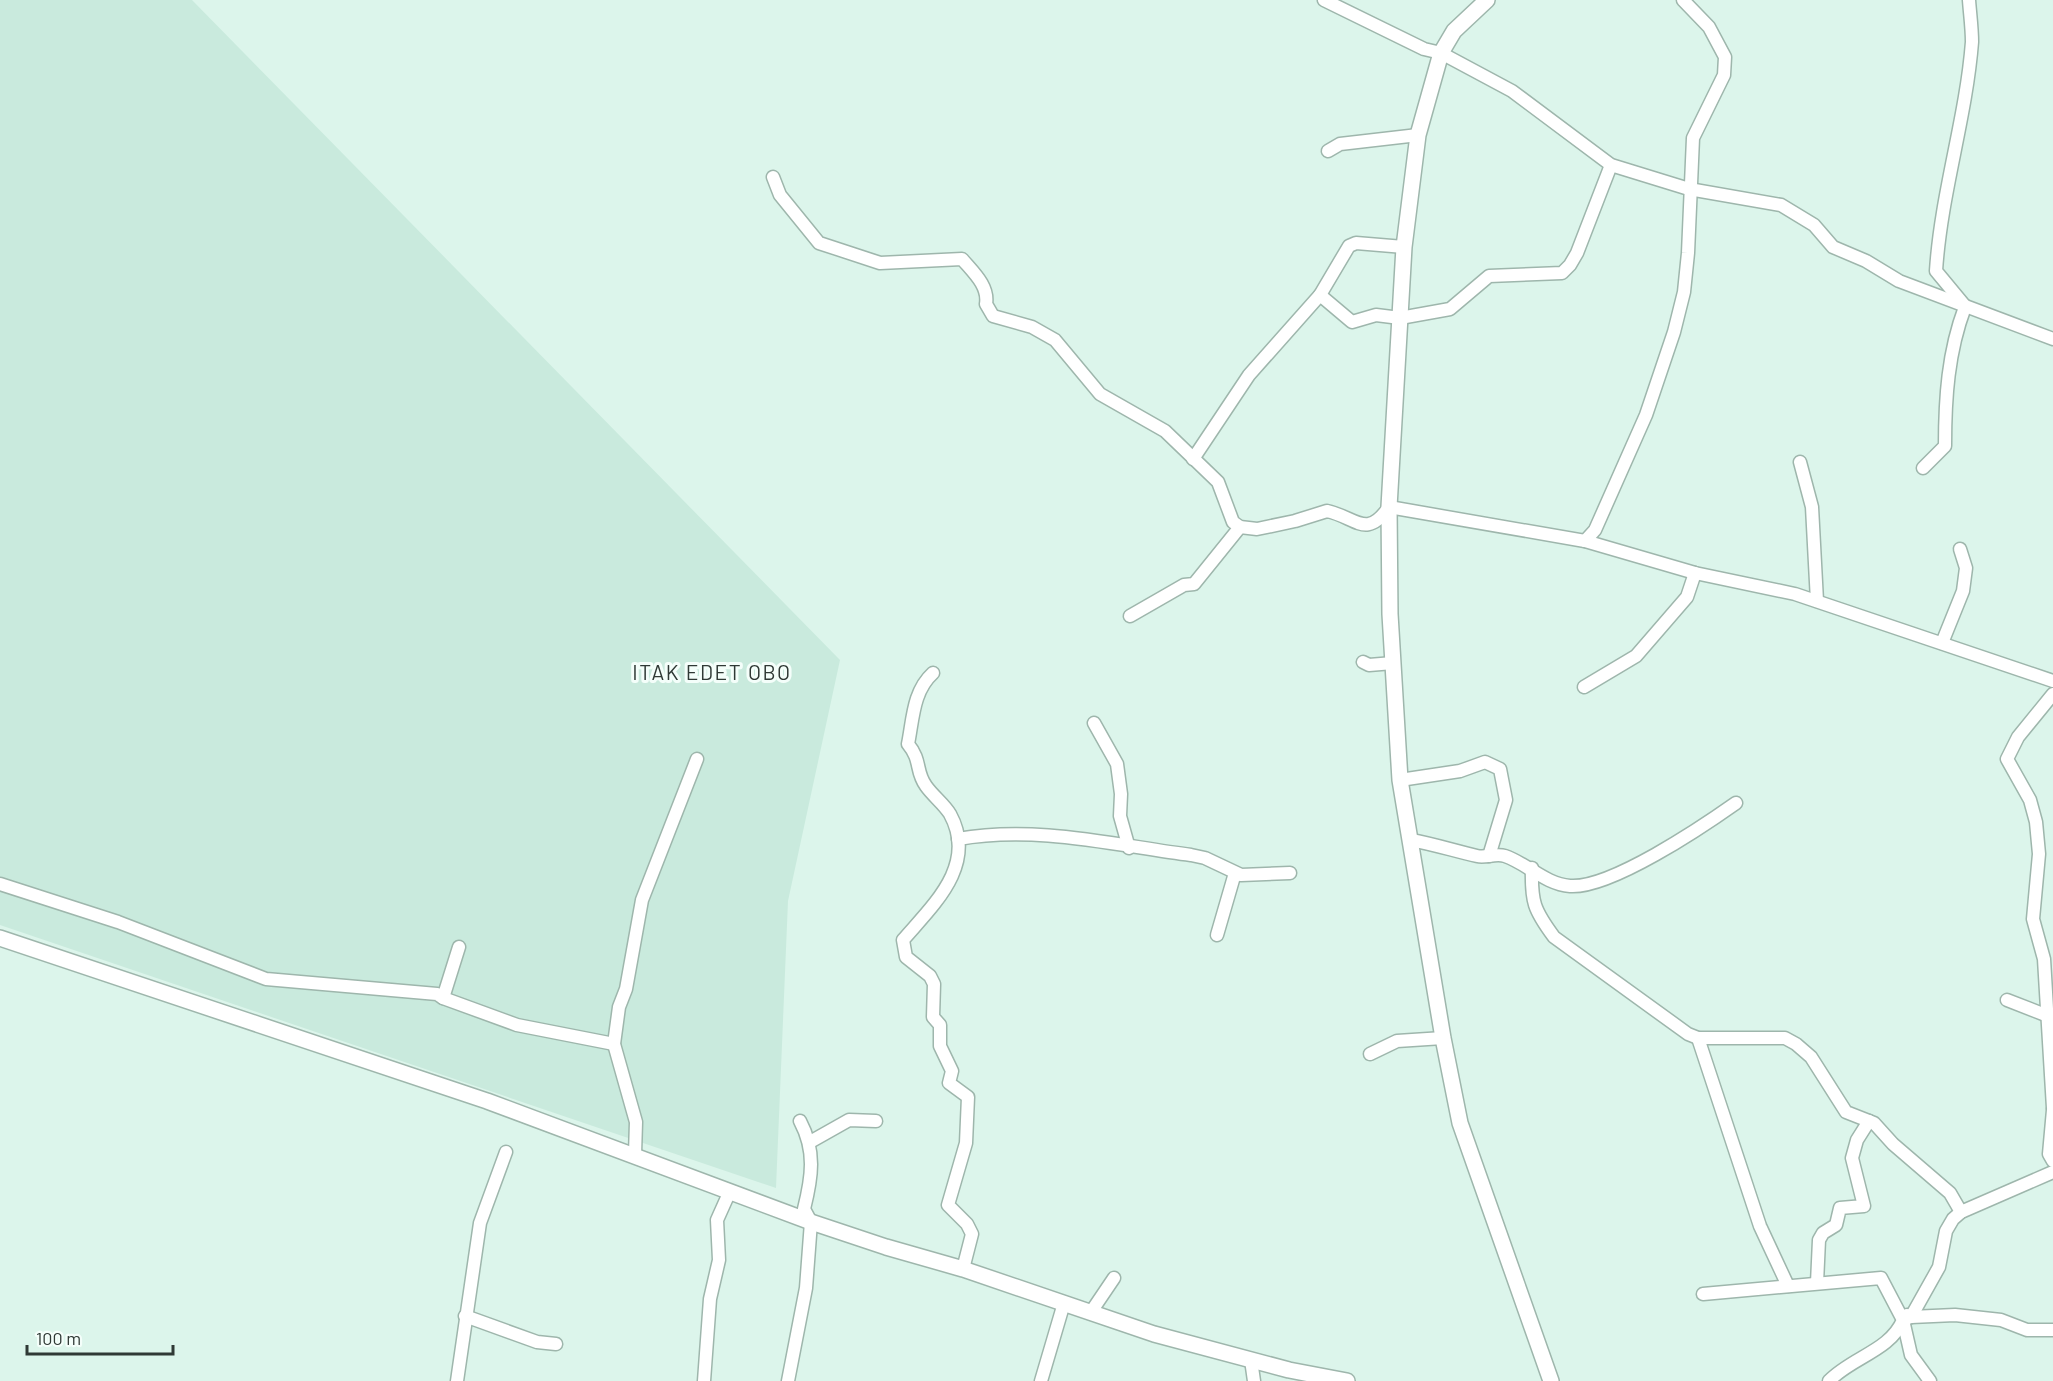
<svg xmlns="http://www.w3.org/2000/svg" width="2053" height="1381" font-family="Barlow,sans-serif">
<rect width="100%" height="100%" fill="#dcf5eb"/>
<polygon fill="#c9eadd" points="0,0 192,0 840,660 788,901 776,1188 0,925"/>
<g fill="none" stroke-linecap="round" stroke-linejoin="round">
<g stroke="#9eb6ac" stroke-width="15">
<g id="minor">
<polyline points="1324,0 1424,49 1441,53 1512,91 1611,165 1689,189 1781,205 1814,225 1833,247 1866,261 1899,281 2053,339"/>
<polyline points="1328,151 1340,144 1418,135"/>
<path d="M 773,177 L 780,195 L 819,243 L 880,263 L 962,259 C 973,272 989,286 986,304 L 993,316 L 1032,327 L 1055,340 L 1100,394 L 1165,431 L 1218,482 L 1233,522 L 1240,527 L 1257,529 L 1295,521 L 1327,511 C 1356,517 1366,540 1389,507 L 1585,541 L 1695,573 L 1795,594 L 2053,681"/>
<polyline points="1320,295 1349,246 1356,243 1404,247"/>
<path d="M 1965,306 L 1936,271 C 1941,193 1966,119 1972,42 C 1972,28 1970,14 1969,0"/>
<polyline points="1193,459 1249,375 1320,295 1352,322 1376,315 1400,318 1450,309 1489,276 1562,273 1570,265 1577,253 1611,165"/>
<polyline points="1800,462 1812,507 1817,601"/>
<path d="M 1923,468 L 1945,446 C 1945,398 1948,352 1965,307"/>
<polyline points="1585,541 1595,530 1646,415 1674,332 1684,292 1688,253 1693,138 1724,75 1725,57 1709,27 1683,0"/>
<polyline points="1130,616 1184,585 1194,584 1240,527"/>
<polyline points="1942,643 1963,591 1966,568 1960,549"/>
<polyline points="1363,662 1369,665 1393,663"/>
<path d="M 933,673 C 913,691 913,719 908,744 C 922,761 915,771 926,786 C 933,796 944,804 950,814 C 978,865 933,905 903,940 L 906,957 L 930,976 L 934,984 L 933,1017 L 940,1025 L 940,1046 L 952,1071 L 949,1083 L 968,1097 L 966,1143 L 948,1205 L 967,1224 L 972,1234 L 963,1269"/>
<polyline points="1584,687 1636,656 1687,597 1695,573"/>
<polyline points="2053,694 2018,737 2007,759 2030,800 2036,822 2039,854 2033,919 2044,959 2053,1108"/>
<polyline points="1094,723 1117,764 1121,794 1120,816 1129,848"/>
<polyline points="1400,780 1460,771 1485,762 1500,769 1506,800 1489,856"/>
<path d="M 958,839 C 1035,825 1114,845 1191,855 L 1205,858 L 1241,875 L 1290,873"/>
<path d="M 1411,840 C 1433,844 1455,851 1477,856 C 1486,858 1496,853 1505,856 C 1528,864 1545,884 1570,886 C 1610,889 1702,827 1736,803"/>
<path d="M 1532,868 C 1531,902 1534,910 1554,937 L 1688,1034 L 1698,1038 L 1785,1038 L 1796,1044 L 1811,1057 L 1846,1112 L 1874,1123 L 1893,1144 L 1950,1193 L 1961,1212"/>
<polyline points="0,884 118,922 266,979 437,994 443,998"/>
<polyline points="1217,935 1235,873"/>
<polyline points="459,947 443,998 517,1025 614,1044"/>
<polyline points="2007,1000 2048,1016"/>
<polyline points="1698,1038 1760,1226 1788,1286"/>
<polyline points="1370,1054 1397,1041 1443,1038"/>
<polyline points="2053,1110 2049,1154 2053,1161"/>
<polyline points="810,1142 849,1120 876,1121"/>
<polyline points="635,1154 636,1122 614,1044 619,1007 626,989 642,900 697,759"/>
<polyline points="1817,1283 1819,1240 1823,1233 1836,1225 1840,1208 1864,1206 1852,1158 1857,1140 1869,1121"/>
<path d="M 1703,1294 L 1881,1278 L 1903,1320 C 1890,1351 1852,1357 1829,1381"/>
<polyline points="1091,1312 1114,1278"/>
<polyline points="1907,1315 1911,1317 1955,1315 2001,1320 2027,1330 2053,1330"/>
<polyline points="465,1316 537,1342 556,1344"/>
<polyline points="1251,1360 1254,1381"/>
<polyline points="457,1381 480,1223 506,1152"/>
<polyline points="704,1381 710,1299 719,1260 717,1220 730,1191"/>
<path d="M 788,1381 L 806,1288 L 811,1222 L 804,1209 C 812,1177 816,1151 800,1121"/>
<polyline points="1041,1381 1064,1303"/>
<polyline points="1930,1381 1911,1355 1903,1320 1911,1317 1939,1267 1946,1231 1953,1219 1961,1212 2053,1172"/>
</g>
</g>
<g stroke="#9eb6ac" stroke-width="18">
<g id="tertiary">
<polyline points="1487,0 1454,31 1441,53 1418,135 1404,247 1389,507 1390,614 1400,780 1443,1038 1460,1123 1551,1381"/>
<polyline points="0,938 487,1101 811,1222 886,1247 963,1269 1154,1334 1289,1370 1347,1381"/>
</g>
</g>
<use href="#minor" stroke="#fff" stroke-width="12"/>
<use href="#tertiary" stroke="#fff" stroke-width="15"/>
</g>
<g text-anchor="middle" dominant-baseline="central" stroke-width="6" stroke-linejoin="round" paint-order="stroke">
<g font-size="21" letter-spacing="1.5" fill="#2f3935" stroke="#f4fefa">
<text x="712" y="671">ITAK EDET OBO</text>
</g>
</g>
<path d="M27 1345v9h146v-9" fill="none" stroke="#2f3935" stroke-width="3"/>
<text x="36" y="1345" font-size="18" fill="#2f3935" stroke="#f4fefa" stroke-width="4.5" paint-order="stroke">100 m</text>
</svg>
